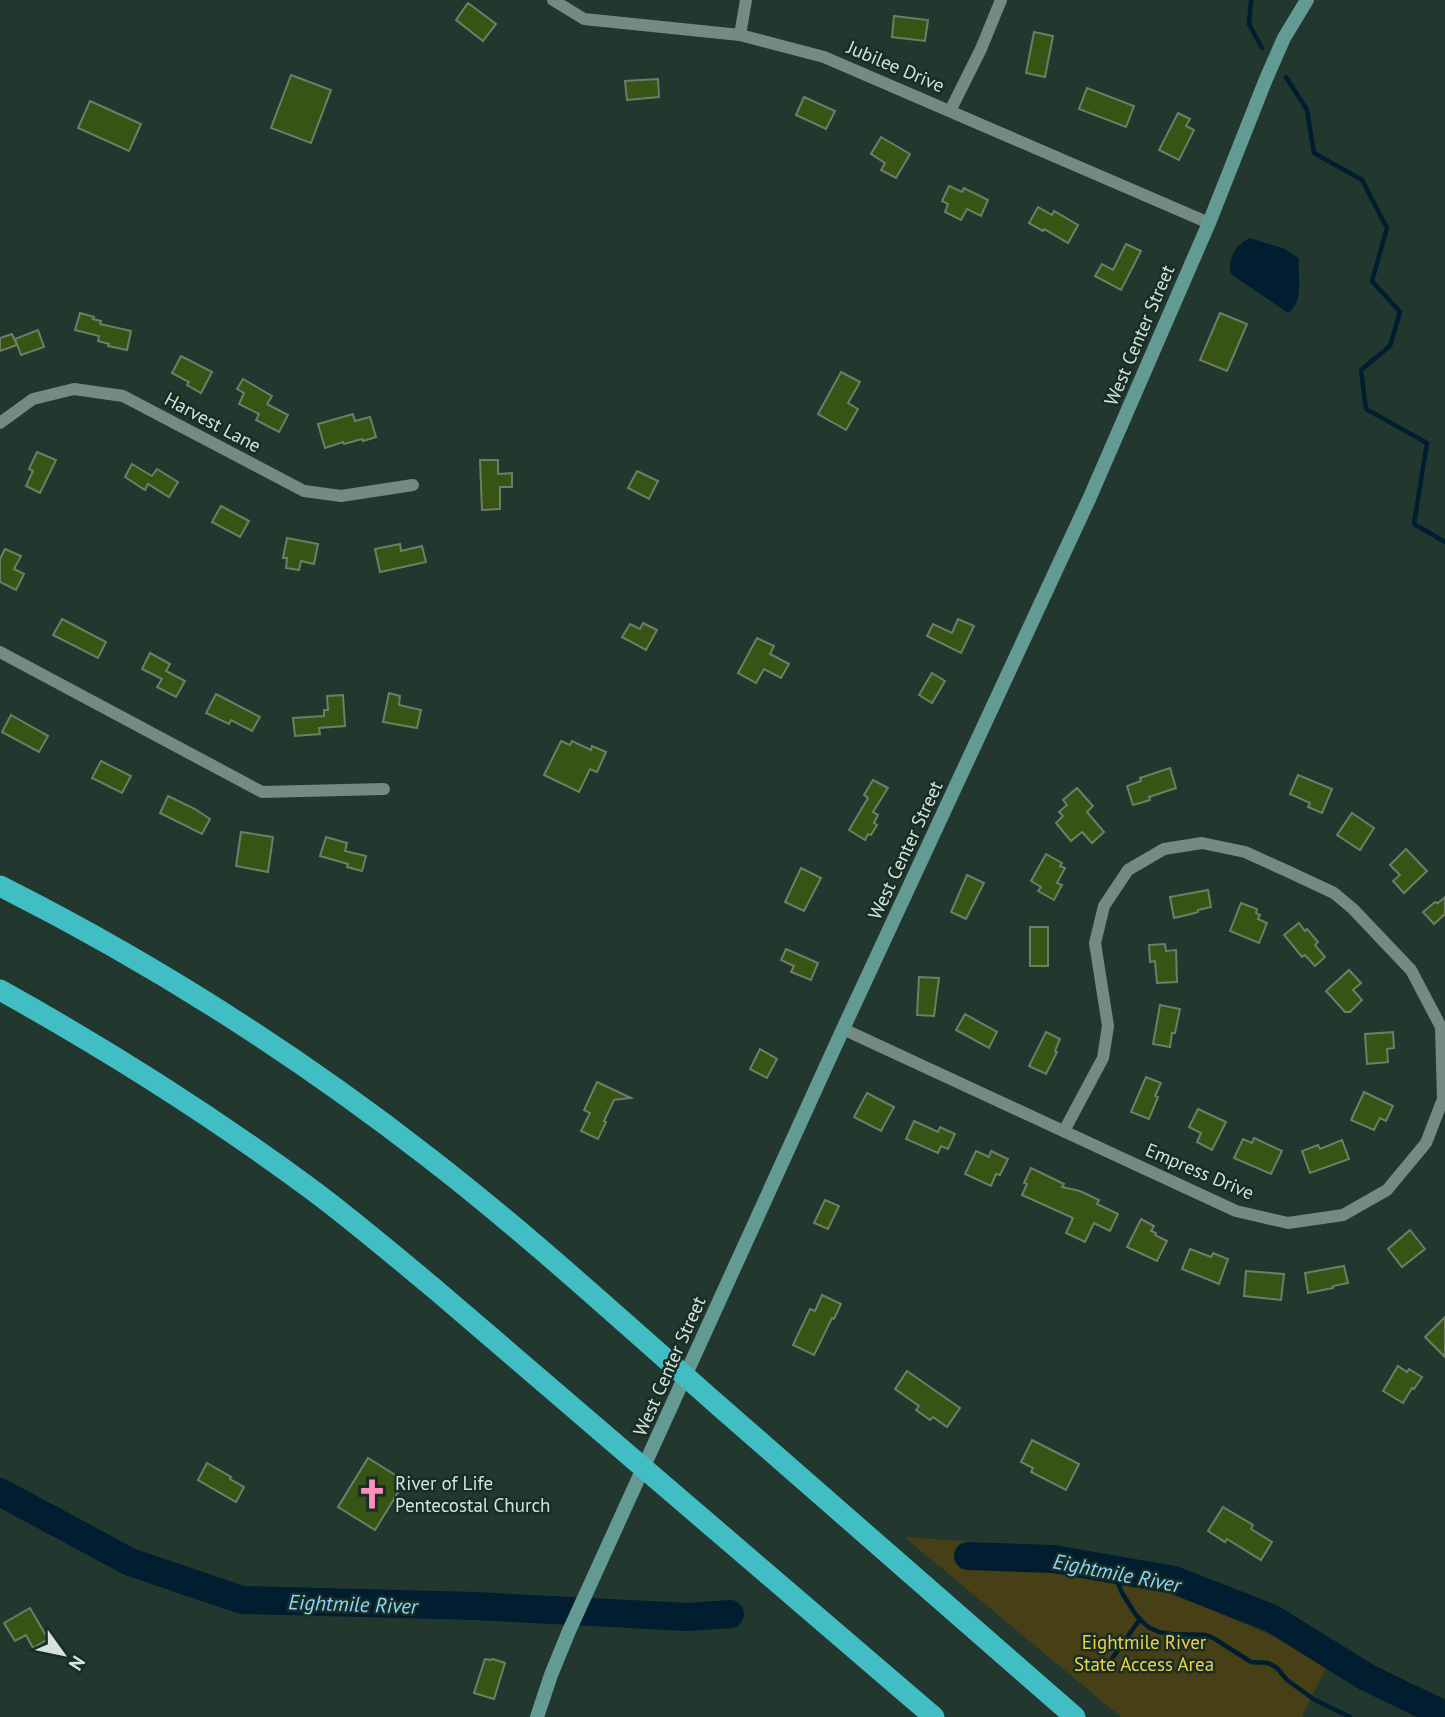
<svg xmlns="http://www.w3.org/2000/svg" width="1445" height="1717" font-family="'PT Sans',sans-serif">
<rect width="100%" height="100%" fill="#22372e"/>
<polygon fill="#473f16" points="904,1537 1035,1546 1119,1571 1330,1660 1302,1716 1304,1717 1121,1717"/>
<path fill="#001e2f" d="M 1250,238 L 1285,249 L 1299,259 C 1297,276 1305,302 1288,313 L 1231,274 C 1227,259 1236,244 1250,238 Z"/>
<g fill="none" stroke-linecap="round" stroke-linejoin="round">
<g stroke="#001e2f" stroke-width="4.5">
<polyline points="1251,0 1249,24 1262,48"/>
<polyline points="1286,77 1307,110 1314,153 1362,180 1387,228 1372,281 1400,312 1390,346 1361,370 1366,409 1427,443 1414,524 1445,542"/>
<polyline points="1112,1569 1122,1593 1136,1615 1148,1627 1159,1632 1171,1634 1206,1635 1215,1639 1251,1662 1268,1663 1277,1668 1287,1680 1315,1700 1350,1717"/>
<polyline points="1106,1667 1140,1619"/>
</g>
<g stroke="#001e2f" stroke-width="28">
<polyline points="0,1492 130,1562 242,1600 476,1606 688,1617 730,1614"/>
<polyline points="968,1556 1053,1559 1174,1580 1271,1618 1368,1678 1445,1715"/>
</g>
</g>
<g fill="#365514" stroke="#717c68" stroke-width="2">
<polygon points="468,3 496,24 483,41 456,20"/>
<polygon points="894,16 928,20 925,41 892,37"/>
<polygon points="1034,32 1053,36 1045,77 1026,73"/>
<polygon points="291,75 331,90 311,143 271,128"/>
<polygon points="658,79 659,97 627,100 625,81"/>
<polygon points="1087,88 1134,106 1126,127 1079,109"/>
<polygon points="804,97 835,111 826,129 796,115"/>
<polygon points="90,101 141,124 129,151 78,128"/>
<polygon points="1178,113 1190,119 1186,126 1194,130 1179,160 1159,150"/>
<polygon points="881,137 910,154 896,178 881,170 885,163 871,154"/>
<polygon points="949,186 962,192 964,188 988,200 981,216 967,209 961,220 945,212 948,204 942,201"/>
<polygon points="1038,207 1052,215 1054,211 1078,225 1068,243 1044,229 1043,231 1029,223"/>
<polygon points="1126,244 1141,251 1121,290 1095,276 1102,264 1113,270"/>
<polygon points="80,313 94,317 93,319 101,321 100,324 131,331 127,350 108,346 109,344 98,341 99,336 75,330"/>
<polygon points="1220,313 1247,324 1227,371 1200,360"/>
<polygon points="38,330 44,347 21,355 15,339"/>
<polygon points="12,334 17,345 0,351 0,338"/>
<polygon points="181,356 212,372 201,393 187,385 189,382 172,373"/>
<polygon points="841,372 860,382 848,403 858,409 846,430 818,414"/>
<polygon points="243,379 272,396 267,404 288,415 279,432 256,420 259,414 239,404 244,393 237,389"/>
<polygon points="353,414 355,421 370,417 376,437 363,441 362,439 344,444 343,442 325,448 318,424"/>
<polygon points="37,452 56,460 40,493 26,486 33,471 29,469"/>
<polygon points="480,460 498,460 498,474 512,473 512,487 500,487 500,509 482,510"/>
<polygon points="132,464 152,476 157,469 178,482 169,497 148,484 145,490 125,477"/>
<polygon points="637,471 658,481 649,499 628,488"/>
<polygon points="221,506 249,521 240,537 212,522"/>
<polygon points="287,538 318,544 314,564 301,561 299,570 286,568 287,558 283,558"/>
<polygon points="400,544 401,551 422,546 426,562 380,572 375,549"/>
<polygon points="5,549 21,556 14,569 24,574 16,590 0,582 0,559"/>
<polygon points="62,619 106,642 98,658 53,635"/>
<polygon points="958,619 974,626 961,653 927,636 933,624 952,633"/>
<polygon points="643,623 657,630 646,650 622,637 630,624 640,629"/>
<polygon points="757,638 774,646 770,654 789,664 781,678 764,669 756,683 738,673"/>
<polygon points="150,653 170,664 166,671 185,681 176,697 157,687 162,679 142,669"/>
<polygon points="932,673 945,681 932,703 919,695"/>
<polygon points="389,693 400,696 399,705 421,710 417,728 383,722"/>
<polygon points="216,694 260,717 252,731 231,720 229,724 206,713"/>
<polygon points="343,695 345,726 319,728 320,734 295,736 293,718 324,716 324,710 328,710 327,696"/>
<polygon points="11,715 48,736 39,752 2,732"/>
<polygon points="561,741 570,745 572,741 591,750 592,746 606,752 597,772 590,769 579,792 544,775"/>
<polygon points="101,761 131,776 122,793 92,778"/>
<polygon points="1170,768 1176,788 1149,797 1150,800 1133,805 1127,786 1141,781 1140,778"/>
<polygon points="1298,775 1332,789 1322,813 1308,807 1310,803 1290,794"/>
<polygon points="873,780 888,788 873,812 878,815 874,823 877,825 871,835 868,834 865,840 849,830 868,798 864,795"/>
<polygon points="1077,788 1093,806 1087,812 1104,832 1092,843 1082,832 1071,841 1056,823 1063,816 1059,812 1067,805 1063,800"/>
<polygon points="168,796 195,809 210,819 202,834 160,813"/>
<polygon points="1352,813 1374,828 1360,850 1337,835"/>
<polygon points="241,832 273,837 268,872 236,866"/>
<polygon points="326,837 347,843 345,851 366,856 362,871 347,867 348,864 320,856"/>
<polygon points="1406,849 1427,871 1404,893 1393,881 1400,875 1390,865"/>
<polygon points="1046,854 1062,863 1060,866 1065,868 1057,883 1062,885 1054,900 1038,891 1041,887 1031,881"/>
<polygon points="801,868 821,878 804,911 785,902"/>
<polygon points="967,875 984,883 966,919 951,912"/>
<polygon points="1208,890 1211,907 1198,910 1198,912 1191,914 1174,918 1170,897"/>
<polygon points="1445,897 1445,914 1434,924 1423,912 1435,902 1438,903"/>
<polygon points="1241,903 1257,909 1256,913 1260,915 1258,919 1267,923 1259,943 1230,931"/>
<polygon points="1299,923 1305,931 1307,929 1318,942 1315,945 1325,957 1315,966 1305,955 1302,957 1284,935"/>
<rect x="1030" y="927" width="18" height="39"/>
<polygon points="1165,944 1166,951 1176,950 1177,982 1157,983 1155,961 1150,962 1149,945"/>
<polygon points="786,949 818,963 811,980 791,972 794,966 781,960"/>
<polygon points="1349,970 1361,983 1353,990 1362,1000 1350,1012 1345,1012 1326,991"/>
<polygon points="919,977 939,978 934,1016 917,1015"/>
<polygon points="1160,1005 1180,1009 1175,1033 1172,1033 1170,1047 1153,1044"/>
<polygon points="965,1014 997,1032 989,1048 956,1030"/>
<polygon points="1046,1032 1060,1039 1055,1051 1057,1052 1046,1074 1029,1066"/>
<polygon points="1393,1032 1394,1048 1387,1049 1388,1062 1367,1064 1365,1034"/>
<polygon points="760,1049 777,1059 767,1078 750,1069"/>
<polygon points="1146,1077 1161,1083 1155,1096 1158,1097 1149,1119 1131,1112"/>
<polygon points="597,1082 631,1098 614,1100 604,1121 606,1122 598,1139 581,1131 590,1113 584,1110"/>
<polygon points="1364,1092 1393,1106 1386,1121 1380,1118 1374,1130 1351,1120"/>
<polygon points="867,1093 894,1107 881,1131 854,1117"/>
<polygon points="1198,1109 1226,1122 1212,1150 1197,1142 1201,1133 1189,1127"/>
<polygon points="914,1121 938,1132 940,1127 955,1134 948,1149 941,1146 938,1153 906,1139"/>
<polygon points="1254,1138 1282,1151 1271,1174 1234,1158 1243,1139 1252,1143"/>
<polygon points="1342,1140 1349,1159 1310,1173 1302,1151 1318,1145 1320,1149"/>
<polygon points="976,1151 989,1157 991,1151 1008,1159 1000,1175 996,1174 991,1186 965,1174"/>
<polygon points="1031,1168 1064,1184 1062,1187 1080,1191 1099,1200 1097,1204 1118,1214 1110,1231 1094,1223 1085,1242 1066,1233 1073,1218 1022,1195 1027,1184 1024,1183"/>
<polygon points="825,1200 839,1206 828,1229 814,1223"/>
<polygon points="1141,1219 1154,1226 1151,1231 1156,1233 1155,1235 1167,1241 1157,1261 1127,1247"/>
<polygon points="1410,1230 1425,1249 1402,1267 1388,1249"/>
<polygon points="1190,1249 1211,1257 1213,1253 1228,1259 1219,1284 1182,1269"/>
<polygon points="1344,1266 1348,1283 1333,1286 1333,1288 1308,1293 1305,1273"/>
<polygon points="1246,1271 1284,1274 1281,1300 1244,1296"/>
<polygon points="822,1295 841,1304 834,1319 832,1318 814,1355 793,1345 810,1309 815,1311"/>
<polygon points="1445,1317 1445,1357 1425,1337"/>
<polygon points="1398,1366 1407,1372 1409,1369 1422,1377 1414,1389 1412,1388 1403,1403 1383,1391"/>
<polygon points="907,1371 960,1408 947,1427 933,1417 930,1420 916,1410 919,1406 895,1389"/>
<polygon points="1032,1440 1079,1464 1066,1490 1031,1472 1033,1468 1021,1462"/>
<polygon points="368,1458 405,1481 375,1530 338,1507"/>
<polygon points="207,1463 231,1477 230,1479 244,1487 236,1502 198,1480"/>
<polygon points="1223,1507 1253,1525 1251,1529 1272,1542 1261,1560 1227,1539 1225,1542 1208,1531"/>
<polygon points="30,1608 48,1639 33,1648 26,1635 15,1641 4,1623"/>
<polygon points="485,1659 490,1660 493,1659 505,1663 494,1699 474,1693"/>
</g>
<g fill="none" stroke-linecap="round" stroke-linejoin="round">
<g stroke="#738b80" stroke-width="12">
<polyline points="553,0 584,19 740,35 824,57 1209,223"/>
<polyline points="740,35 746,0"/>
<polyline points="950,111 981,49 1001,0"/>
<polyline points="0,423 33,399 74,389 123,396 304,491 341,496 413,485"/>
<polyline points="0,652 262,792 384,789"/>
<polyline points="843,1029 1236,1211 1288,1223 1343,1215 1387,1190 1426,1143 1443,1099 1441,1027 1411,970 1353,909 1334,893 1287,871 1245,852 1202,843 1164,849 1128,870 1104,906 1095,943 1108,1026 1103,1058 1064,1131"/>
</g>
<polyline stroke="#649a94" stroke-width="14" points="537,1717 551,1675 569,1631 843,1029 1090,497 1209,223 1266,79 1284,38 1307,0"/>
<g stroke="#41bdc4" stroke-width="21">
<path d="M 0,886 C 151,962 294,1053 428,1157 C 529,1235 623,1322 719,1406 C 838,1510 956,1613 1075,1717"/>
<path d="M 0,990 C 108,1050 212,1116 311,1189 C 354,1221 395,1256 436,1290 L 934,1717"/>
</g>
</g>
<defs>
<g id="church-bare" transform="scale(2.415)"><path d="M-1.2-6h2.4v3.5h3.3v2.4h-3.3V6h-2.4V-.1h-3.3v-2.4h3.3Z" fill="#fe8ebd" stroke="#182d24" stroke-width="2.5" paint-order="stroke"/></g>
</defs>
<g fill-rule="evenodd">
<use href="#church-bare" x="372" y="1494"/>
</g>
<g text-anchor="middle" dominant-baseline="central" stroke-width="5" stroke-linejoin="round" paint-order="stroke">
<g font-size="19" fill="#d6e3dc" stroke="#182d24">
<text transform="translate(896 66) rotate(23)">Jubilee Drive</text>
<text transform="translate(1139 335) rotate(-67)">West Center Street</text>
<text transform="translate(213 422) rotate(28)">Harvest Lane</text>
<text transform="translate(905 850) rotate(-65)">West Center Street</text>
<text transform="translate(1200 1171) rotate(23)">Empress Drive</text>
<text transform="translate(669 1366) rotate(-66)">West Center Street</text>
</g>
<g font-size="19" fill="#d6e3dc" stroke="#182d24" text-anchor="start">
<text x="395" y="1483">River of Life<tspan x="395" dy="22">Pentecostal Church</tspan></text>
</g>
<g font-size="19" fill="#eed248" stroke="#182d24">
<text x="1144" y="1642">Eightmile River<tspan x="1144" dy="22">State Access Area</tspan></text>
</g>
<g font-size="21" font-style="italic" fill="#8dd4fe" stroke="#182d24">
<text transform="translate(1117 1573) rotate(11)">Eightmile River</text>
<text transform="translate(353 1604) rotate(2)">Eightmile River</text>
</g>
</g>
<g transform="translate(63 1654) rotate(123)" stroke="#182d24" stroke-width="5" paint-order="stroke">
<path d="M0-5L12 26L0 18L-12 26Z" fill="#d6e3dc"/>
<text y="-10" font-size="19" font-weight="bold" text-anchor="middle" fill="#d6e3dc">N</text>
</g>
</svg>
